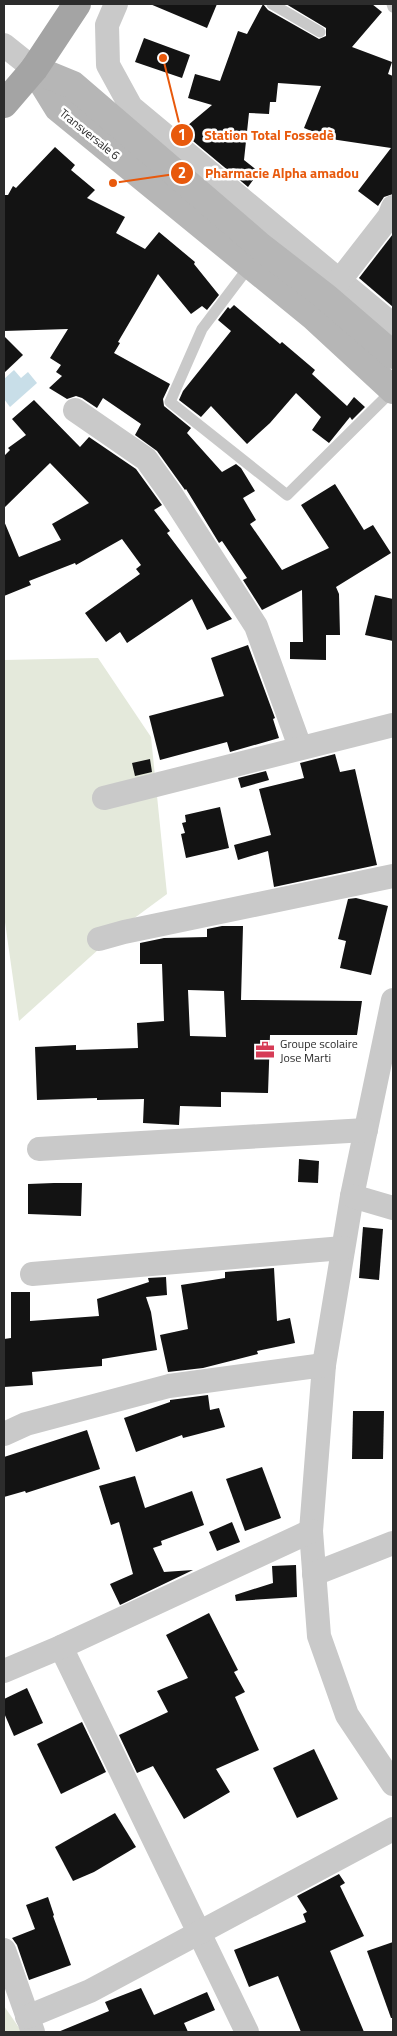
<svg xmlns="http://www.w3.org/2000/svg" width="397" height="2036" font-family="'Titillium Web',sans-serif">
<rect width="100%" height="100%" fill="#fff"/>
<g fill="#e4e9db">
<polygon points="98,658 151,737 167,894 129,922 19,1021 4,915 4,660"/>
<polygon points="4,2006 22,2032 4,2032"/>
</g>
<polygon fill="#c8dee8" points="14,370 21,378 28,372 37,383 10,407 4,399 4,379"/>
<g fill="#131313" fill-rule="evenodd">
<polygon points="150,4 217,4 207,28"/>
<polygon points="263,4 268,10 319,39 326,36 326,28 286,4 372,4 382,12 352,47 392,62 388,74 393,76 393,194 384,197 378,206 358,191 391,148 331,139 304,128 321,86 278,83 276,102 270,102 269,114 249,113 244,160 259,172 248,187 181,131 212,105 188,98 195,74 220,81 238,31 247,34"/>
<polygon points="144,38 190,55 182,78 135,62"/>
<polygon points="55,147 75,165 71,170 95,190 87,198 125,217 116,233 145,249 159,232 195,262 194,264 219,295 207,310 202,306 191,314 158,274 118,342 120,343 114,353 170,384 163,399 164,406 191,428 187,433 222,472 236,464 241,468 255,491 243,498 256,520 250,524 282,570 329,548 301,505 335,484 364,530 373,525 391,553 336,587 339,594 340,635 326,635 326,660 290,659 290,642 303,642 302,590 262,610 243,580 247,578 222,541 219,543 186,489 185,490 157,451 135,435 141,424 103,398 97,408 82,398 76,396 67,399 49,388 62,376 56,372 61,365 50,358 68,329 4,331 4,195 8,195 13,186 16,188"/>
<polygon points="393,234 393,307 359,278"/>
<polygon points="234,305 280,344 282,342 315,370 312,374 347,406 354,397 365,407 352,420 350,417 329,443 312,430 321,417 296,393 270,423 247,444 211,406 201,417 179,400 183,391 231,331 218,320 228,307 230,309"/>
<polygon points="4,336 23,355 4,373"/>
<polygon points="34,400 80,447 89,437 136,469 162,505 154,510 170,531 167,533 232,619 207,630 192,599 127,643 120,632 106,642 85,613 140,574 136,569 141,565 122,539 76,565 75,563 29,581 31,585 4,596 4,521 19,557 61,540 52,524 89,503 50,463 4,508 4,456 10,450 8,448 26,435 12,419"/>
<polygon points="375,595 393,599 393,641 365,635"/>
<polygon points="248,645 275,718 273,719 279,738 230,752 227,742 160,760 149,716 224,696 211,658"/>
<polygon points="335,754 340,772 355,769 377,865 274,887 268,851 238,860 234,845 271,835 259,789 304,778 300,763"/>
<polygon points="150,759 152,772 135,776 132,763"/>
<polygon points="266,771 269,780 241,788 238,778"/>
<polygon points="220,807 229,848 186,858 181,834 185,833 182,823 186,822 185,815"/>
<polygon points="356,898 388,906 371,975 340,968 346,941 338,939 348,899"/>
<path d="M 222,926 L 243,926 L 241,1000 L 362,1001 L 357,1035 L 270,1035 L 268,1093 L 221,1092 L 221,1107 L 180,1106 L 179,1125 L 143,1123 L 144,1099 L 97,1100 L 97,1098 L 37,1100 L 35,1047 L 76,1045 L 76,1050 L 138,1048 L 137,1023 L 164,1021 L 162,964 L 140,964 L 140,943 L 164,938 L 207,937 L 207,929 ZM 188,990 L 224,991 L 226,1037 L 190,1036 Z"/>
<polygon points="299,1159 319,1161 318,1183 298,1182"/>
<polygon points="54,1183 82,1183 81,1216 28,1214 28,1184"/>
<polygon points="363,1227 383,1229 379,1280 359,1278"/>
<polygon points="274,1268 277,1321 290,1318 295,1343 257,1351 258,1354 203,1368 168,1372 160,1335 188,1329 181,1285 225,1278 225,1272"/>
<polygon points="166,1277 167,1295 146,1297 151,1312 157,1350 102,1359 102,1366 32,1372 33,1385 4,1387 4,1339 11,1338 11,1292 30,1292 30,1321 99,1316 97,1299 149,1282 148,1278"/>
<polygon points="208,1395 210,1410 219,1408 225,1427 183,1438 182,1435 136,1452 124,1418 170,1402 170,1400"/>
<polygon points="353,1411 384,1411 383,1459 352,1459"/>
<polygon points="87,1430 100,1469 26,1493 25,1491 4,1497 4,1457"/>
<polygon points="262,1467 281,1518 245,1531 226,1479"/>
<polygon points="135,1476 145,1508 192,1491 204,1525 161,1541 162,1545 153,1548 164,1572 193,1570 120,1605 110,1584 133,1574 119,1522 111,1525 99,1486"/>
<polygon points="232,1522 240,1542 217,1551 209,1532"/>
<polygon points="296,1565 297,1597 236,1601 235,1595 273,1583 272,1566"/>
<polygon points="209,1613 238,1670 234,1672 245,1692 235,1697 259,1750 216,1769 230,1792 184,1819 153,1766 137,1773 119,1735 168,1712 157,1691 188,1678 166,1635"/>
<polygon points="27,1688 43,1723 14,1736 4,1713 4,1699"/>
<polygon points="82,1722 106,1772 61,1794 37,1744"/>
<polygon points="314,1749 338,1799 297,1818 273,1768"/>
<polygon points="115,1813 136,1847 94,1872 73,1881 55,1847"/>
<polygon points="339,1874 345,1883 340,1886 364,1936 330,1951 364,2032 301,2032 278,1976 249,1987 234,1950 306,1922 303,1914 307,1912 297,1896"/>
<polygon points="48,1897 54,1915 53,1916 71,1965 29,1980 17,1945 12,1938 35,1929 26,1905"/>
<polygon points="393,1942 393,2018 391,2018 367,1951"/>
<polygon points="141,1988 154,2015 207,1992 215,2010 184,2023 188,2032 58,2032 109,2011 105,2002"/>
</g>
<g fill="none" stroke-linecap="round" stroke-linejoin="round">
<g stroke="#c9c9c9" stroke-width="11">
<polyline points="272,4 320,32"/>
<polyline points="392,4 393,7"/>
<polyline points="251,264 202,329 170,402 287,495 393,390"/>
</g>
<g stroke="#c9c9c9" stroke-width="24">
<polyline points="116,4 107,25 108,65 131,107 393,325"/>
<polyline points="4,45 34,69"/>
<polyline points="329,294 389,217 393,207"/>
<polyline points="75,410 146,459 171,494 256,626 300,747"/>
<polyline points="104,798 393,725"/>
<polyline points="99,939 124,932 393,876"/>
<polyline points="393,1000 352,1196 324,1365 311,1531 319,1636 347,1715 393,1784"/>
<polyline points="39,1149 366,1130"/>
<polyline points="352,1196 393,1208"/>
<polyline points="32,1274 343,1248"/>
<polyline points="4,1434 26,1424 169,1386 324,1365"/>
<polyline points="314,1574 393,1543"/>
<polyline points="61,1647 247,2032"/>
<polyline points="4,1671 61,1647 311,1531"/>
<polyline points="4,1950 33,2032"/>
<polyline points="27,2017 90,1991 393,1829"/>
</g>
<g stroke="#b6b6b6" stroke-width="28">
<polyline points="34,69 58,108 314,317 393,390"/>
<polyline points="34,69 73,85 260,246 327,298 393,355"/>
</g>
<polyline stroke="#a4a4a4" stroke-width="28" points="4,104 34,69 77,4"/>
</g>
<defs>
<g id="office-bare" transform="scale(1.5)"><path d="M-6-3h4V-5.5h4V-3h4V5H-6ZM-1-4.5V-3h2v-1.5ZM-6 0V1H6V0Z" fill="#d63c56" stroke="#fff" stroke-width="2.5" paint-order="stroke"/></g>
</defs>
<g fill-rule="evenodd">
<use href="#office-bare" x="265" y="1050"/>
</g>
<g text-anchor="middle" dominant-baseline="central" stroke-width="5" stroke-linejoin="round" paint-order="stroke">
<g font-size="12" fill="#2c2c2c" stroke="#fff">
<text transform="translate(90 134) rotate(39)">Transversale 6</text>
</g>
<g font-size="12" fill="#2c2c2c" stroke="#fff" text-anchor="start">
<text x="280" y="1043">Groupe scolaire<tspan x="280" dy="14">Jose Marti</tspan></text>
</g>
</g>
<path fill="none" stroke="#e8590c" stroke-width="2" d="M163 58L182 135M113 183L182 173"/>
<g fill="#e8590c" stroke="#fff" stroke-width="2">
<circle cx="163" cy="58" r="5"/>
<circle cx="113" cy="183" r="5"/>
<circle cx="182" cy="135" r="12"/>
<circle cx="182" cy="173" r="12"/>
</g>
<g font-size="15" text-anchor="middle" font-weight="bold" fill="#fff">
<text x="182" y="140">1</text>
<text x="182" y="178">2</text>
</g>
<g font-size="14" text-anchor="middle" font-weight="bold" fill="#e8590c" stroke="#fff" stroke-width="5" stroke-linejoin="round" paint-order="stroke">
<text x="269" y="140">Station Total Fossedè</text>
<text x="282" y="178">Pharmacie Alpha amadou</text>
</g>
<rect width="397" height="2036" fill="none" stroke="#2c2c2c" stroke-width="10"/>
</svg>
